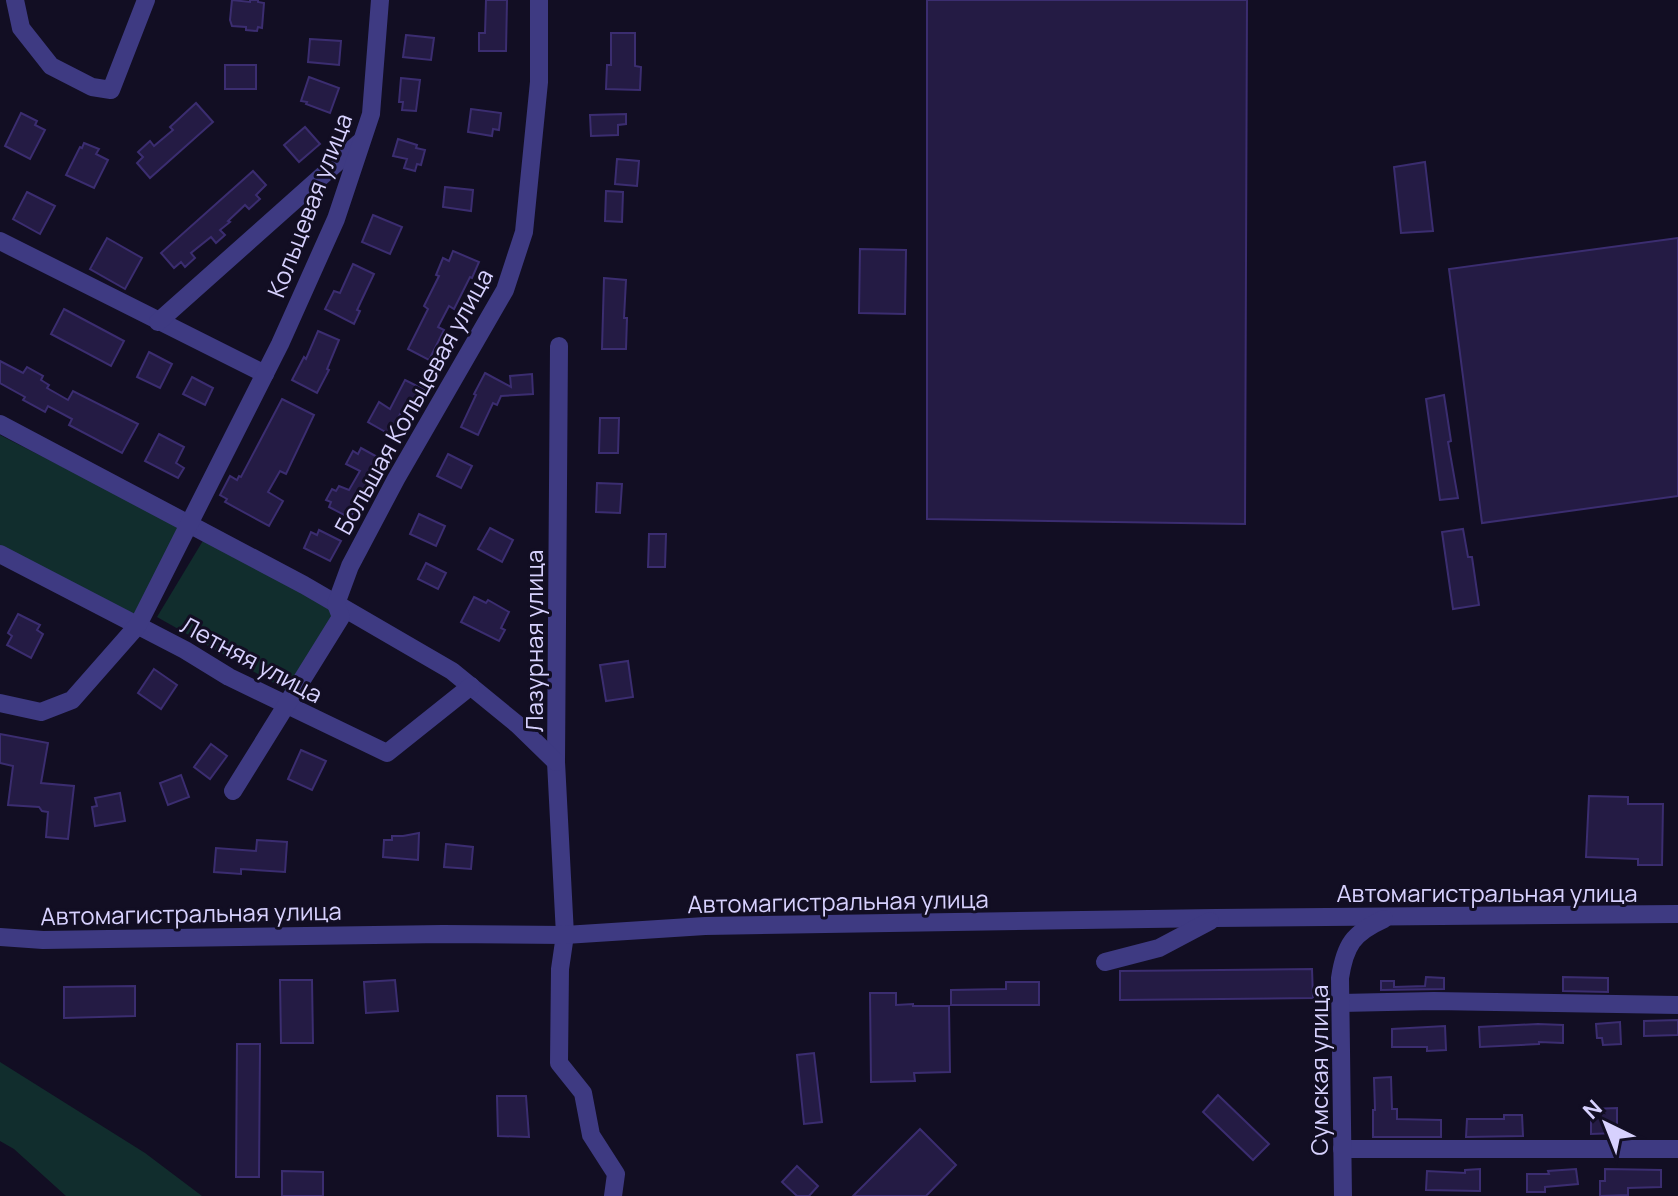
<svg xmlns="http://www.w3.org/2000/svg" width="1678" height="1196" font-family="Manrope,sans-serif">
<rect width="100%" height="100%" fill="#120e23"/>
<g fill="#112d2d">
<polygon points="0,435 181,527 136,615 0,545"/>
<polygon points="204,539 348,616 295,695 157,617"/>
<polygon points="0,1062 145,1153 202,1196 66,1196 14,1149 0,1141"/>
</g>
<g fill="#241b44" stroke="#3b2d70" stroke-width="2">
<polygon points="232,0 250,2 250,0 258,0 258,2 264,3 262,28 258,27 257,31 246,30 246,27 232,26 230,20"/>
<polygon points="486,0 507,0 506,51 479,51 479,33 485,33"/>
<polygon points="927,0 1247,0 1245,524 927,519"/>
<polygon points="611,33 635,33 635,66 641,67 640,90 606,89 607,65 611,65"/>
<polygon points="406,35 434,38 431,60 403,57"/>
<polygon points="310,39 341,41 339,65 308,62"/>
<rect x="225" y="65" width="31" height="24"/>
<polygon points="309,77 339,88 330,113 306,104 307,102 301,101"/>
<polygon points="401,78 420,80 416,111 402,110 403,102 399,102"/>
<polygon points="196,103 213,122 150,178 137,163 143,157 138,152 150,141 154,146 173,130 170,127"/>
<polygon points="471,109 501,113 499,130 493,129 492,136 468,132"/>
<polygon points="21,113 37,121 35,125 45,130 30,159 5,146"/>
<polygon points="626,114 626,124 618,125 618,135 591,136 590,115"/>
<polygon points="305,127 320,144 299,162 284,145"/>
<polygon points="398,139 417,145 416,148 425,150 421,165 417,164 415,171 404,168 407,159 393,156"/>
<polygon points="84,143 99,149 96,154 108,160 94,188 66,175 80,147 82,148"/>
<polygon points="617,159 639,161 637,186 615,184"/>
<polygon points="1425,162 1433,231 1401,233 1394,167"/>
<polygon points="253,171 266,185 256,195 260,199 249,209 245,205 228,221 230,222 220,230 225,235 216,243 211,237 191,253 195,258 185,267 181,262 174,268 161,253"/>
<polygon points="445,187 473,190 471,211 443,207"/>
<polygon points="606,191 623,192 622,222 605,221"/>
<polygon points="27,192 55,206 40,234 13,219"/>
<polygon points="373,215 402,227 390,254 362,242"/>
<polygon points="107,238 142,258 125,289 90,269"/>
<polygon points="1678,238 1678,496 1482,523 1449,269"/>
<polygon points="860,249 906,250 905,314 859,313"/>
<polygon points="453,251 479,262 472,278 470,277 454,309 449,306 438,327 444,330 429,360 408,349 428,309 424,306 439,276 436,275 443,258 449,261"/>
<polygon points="353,264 374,274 357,310 360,311 354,324 325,309 334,291 340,293"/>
<polygon points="604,278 626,280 624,318 627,318 626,349 602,349"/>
<polygon points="64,309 124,341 111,366 51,334"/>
<polygon points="318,331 339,340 327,369 329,370 317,393 292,380 304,357 306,359"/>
<polygon points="149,352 172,364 160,388 137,377"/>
<polygon points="0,361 23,373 27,367 43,376 41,380 49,385 47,388 68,400 73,391 138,424 122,453 69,425 72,419 48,406 45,412 23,400 25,397 0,383"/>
<polygon points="485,373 511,387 510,376 532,374 533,394 501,396 497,405 493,403 478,435 461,427 476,395 474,394"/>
<polygon points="192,377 213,388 205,405 183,394"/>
<polygon points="405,380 425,390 417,405 408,400 389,434 368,422 379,402 390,409"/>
<polygon points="1444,395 1451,441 1448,442 1458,498 1440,500 1426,399"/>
<polygon points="282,399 314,415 286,474 280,471 268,492 283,501 269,526 225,502 227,499 220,495 230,476 237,480 239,476 241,477"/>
<polygon points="600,418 619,418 618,453 599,453"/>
<polygon points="159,434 184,447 176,463 184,468 178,478 145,461"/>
<polygon points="361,448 381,459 350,518 329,507 331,502 326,500 332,489 336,491 339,486 349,490 360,471 346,464 353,451 358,454"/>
<polygon points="448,454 472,466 461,488 437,476"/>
<polygon points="597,483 622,484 620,513 596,512"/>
<polygon points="419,514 445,526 436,546 410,534"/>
<polygon points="490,528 513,540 502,562 478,549"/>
<polygon points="1463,529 1468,557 1472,557 1479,605 1453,609 1442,532"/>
<polygon points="319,530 341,541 330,561 304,548 311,532 317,535"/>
<polygon points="649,534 666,534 665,567 648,567"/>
<polygon points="426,563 446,573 438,589 418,579"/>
<polygon points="474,597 486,603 488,600 509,612 501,628 505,630 499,641 461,622"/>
<polygon points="18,614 40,625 37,630 43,634 31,658 7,645 12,636 8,633"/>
<polygon points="628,661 633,697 606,701 600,665"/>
<polygon points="154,669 177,685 161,709 138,693"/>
<polygon points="0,734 48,743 41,783 74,786 68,839 46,837 48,812 42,811 39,807 8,805 13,766 0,763"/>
<polygon points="211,744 227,756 210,779 194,767"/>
<polygon points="301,750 326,761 312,790 288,779"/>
<polygon points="181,775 189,797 168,805 160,783"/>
<polygon points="120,793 125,821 95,826 92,807 97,806 95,798"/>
<polygon points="1589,796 1628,797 1628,804 1663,804 1662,865 1638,865 1638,859 1586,857"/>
<polygon points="419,833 418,860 383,857 384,840 392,840 392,836 403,836"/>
<polygon points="257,840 287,842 285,872 241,869 241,874 214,872 216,848 256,851"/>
<polygon points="446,844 473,847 471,869 444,867"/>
<polygon points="1312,969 1313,998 1120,1000 1120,971"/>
<polygon points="1426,977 1444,978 1444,989 1381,990 1381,981 1394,981 1394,987 1425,986"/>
<polygon points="1563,977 1608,978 1608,992 1563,991"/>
<polygon points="280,980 312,980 313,1043 281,1043"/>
<polygon points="395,980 398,1011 366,1013 364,982"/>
<polygon points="1006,982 1039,982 1039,1005 951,1005 951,990 1006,989"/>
<polygon points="135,986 135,1016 64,1018 64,987"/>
<polygon points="870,993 896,993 896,1005 913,1004 913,1006 949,1006 950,1072 914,1073 915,1081 871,1082"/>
<polygon points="1678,1020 1678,1035 1644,1036 1644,1021"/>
<polygon points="1620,1022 1621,1044 1603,1045 1602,1038 1597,1038 1596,1024"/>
<polygon points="1538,1024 1563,1025 1563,1043 1539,1042 1539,1044 1480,1047 1479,1027"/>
<polygon points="1445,1026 1446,1050 1427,1051 1427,1047 1392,1047 1392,1029"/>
<polygon points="237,1044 260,1044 259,1177 236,1177"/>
<polygon points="814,1053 822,1122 804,1124 797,1055"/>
<polygon points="1391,1077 1392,1109 1397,1109 1397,1119 1441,1120 1441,1137 1373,1137 1373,1110 1375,1110 1374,1078"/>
<polygon points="1218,1095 1269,1144 1253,1160 1203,1112"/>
<polygon points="497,1096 526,1096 529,1137 498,1136"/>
<polygon points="1617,1108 1617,1133 1591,1134 1591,1109"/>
<polygon points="1504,1115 1522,1115 1523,1136 1466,1137 1467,1119 1504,1119"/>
<polygon points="920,1129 956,1165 926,1196 853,1196"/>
<polygon points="797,1166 818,1186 809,1196 797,1196 782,1182"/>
<polygon points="1480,1169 1480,1191 1426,1190 1427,1171 1465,1173 1465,1170"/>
<polygon points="1576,1169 1578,1184 1545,1187 1545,1192 1527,1192 1527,1174 1549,1174 1548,1171"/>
<polygon points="1605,1169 1661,1170 1661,1187 1628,1188 1628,1195 1600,1196 1600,1181 1605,1181"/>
<polygon points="282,1171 323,1172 323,1196 282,1196"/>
</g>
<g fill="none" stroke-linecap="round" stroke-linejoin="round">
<g stroke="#3e3a82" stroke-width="18">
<polyline points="15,0 21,28 51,66 92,87 111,90 146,0"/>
<polyline points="0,241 265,374"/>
<polyline points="158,322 359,143"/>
<polyline points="559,346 556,762 565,935 560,969 559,1063 583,1093 591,1135 616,1174 613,1196"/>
<polyline points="0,424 304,585 452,671 518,725 556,762"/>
<polyline points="0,554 185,650 229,677 387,753 471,686"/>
<polyline points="0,703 41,712 72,700 138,625 280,344 336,219 371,114 380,0"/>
<polyline points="233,791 341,617 336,604 350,566 396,479 505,290 524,232 539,82 539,0"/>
<polyline points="0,937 43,940 443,934 565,935 705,926 1215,918 1678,914"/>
<polyline points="1105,962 1159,948 1210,921"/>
<polyline points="1341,1003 1434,1001 1678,1005"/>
<polyline points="1342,1149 1678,1149"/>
<path d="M 1343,1196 L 1340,978 C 1345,945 1353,933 1384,919"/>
</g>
</g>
<g text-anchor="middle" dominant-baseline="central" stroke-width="6" stroke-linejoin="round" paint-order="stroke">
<g font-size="24" fill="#d7d1fe" stroke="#120e23">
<text transform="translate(309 205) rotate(-69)">Кольцевая улица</text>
<text transform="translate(413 401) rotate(-61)">Большая Кольцевая улица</text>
<text transform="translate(533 641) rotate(-90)">Лазурная улица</text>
<text transform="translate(252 659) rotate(28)">Летняя улица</text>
<text x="1487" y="892">Автомагистральная улица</text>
<text transform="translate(838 901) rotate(-1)">Автомагистральная улица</text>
<text transform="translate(191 913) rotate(-1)">Автомагистральная улица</text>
<text transform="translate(1318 1070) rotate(-90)">Сумская улица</text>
</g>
</g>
<g transform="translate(1606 1124) rotate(317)" stroke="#120e23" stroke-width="6" paint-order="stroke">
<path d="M0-6L14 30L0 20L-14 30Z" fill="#d7d1fe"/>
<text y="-12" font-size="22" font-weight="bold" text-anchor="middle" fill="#d7d1fe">N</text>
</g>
</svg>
